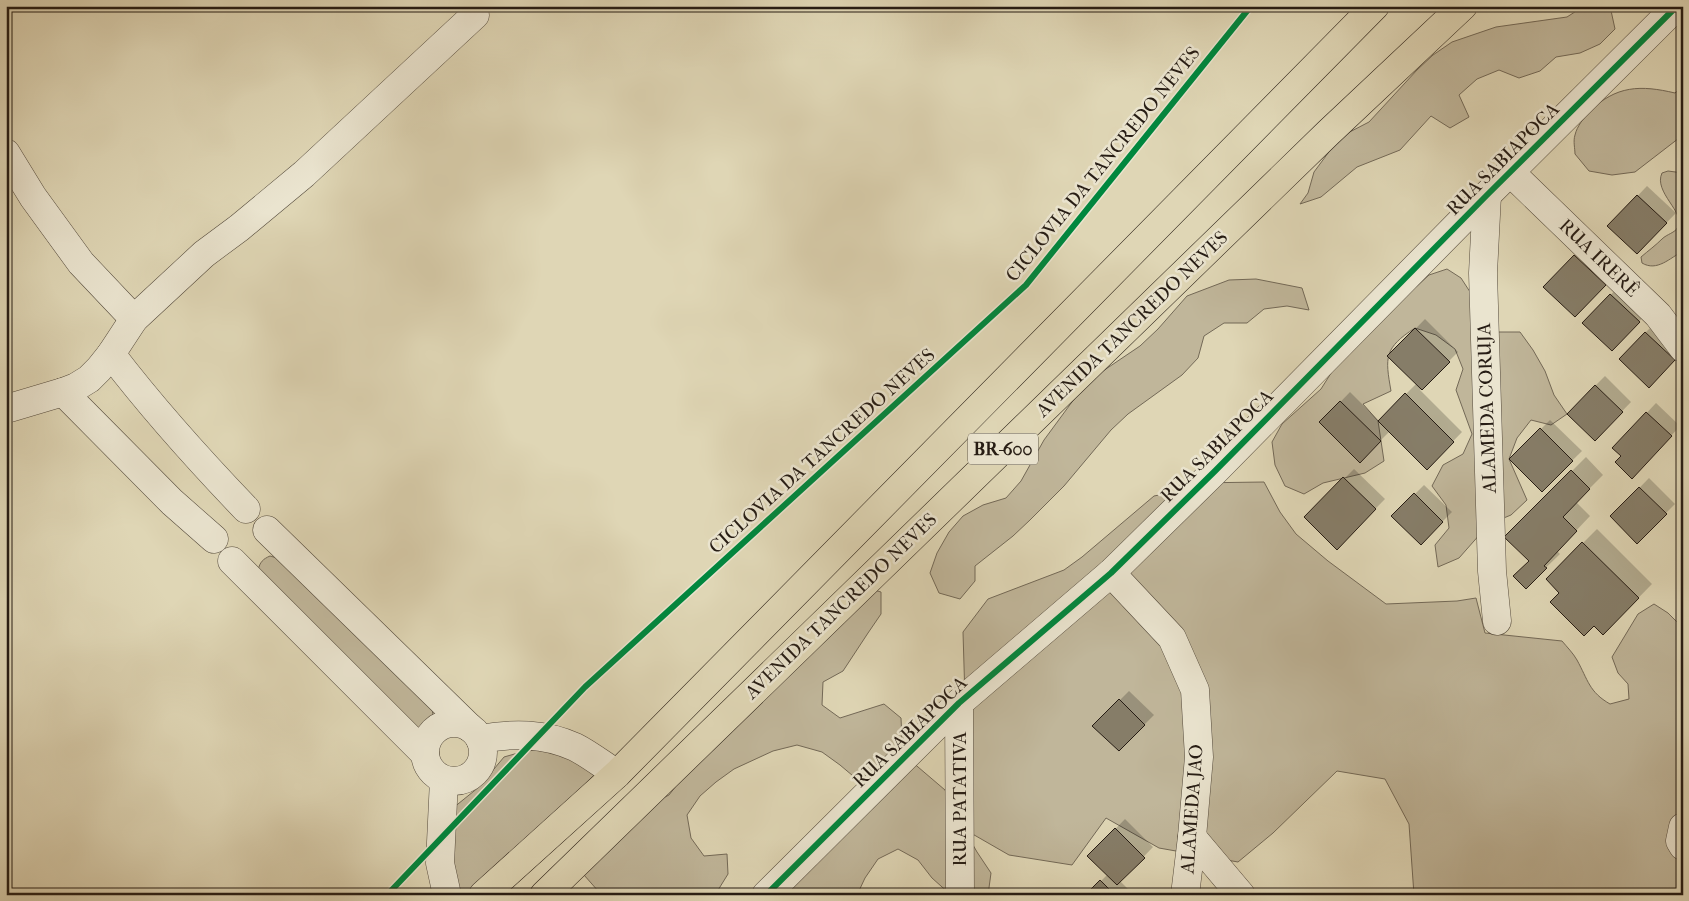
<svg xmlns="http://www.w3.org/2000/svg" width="1689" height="901" font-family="'IM FELL French Canon',serif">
<rect width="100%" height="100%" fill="#dfd6b5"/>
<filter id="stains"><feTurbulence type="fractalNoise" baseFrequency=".004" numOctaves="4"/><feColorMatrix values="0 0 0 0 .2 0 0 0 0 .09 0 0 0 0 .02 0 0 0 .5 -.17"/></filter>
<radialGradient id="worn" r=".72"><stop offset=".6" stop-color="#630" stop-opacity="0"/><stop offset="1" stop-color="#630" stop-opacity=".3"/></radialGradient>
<g fill="#c0b69a" stroke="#736957">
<polygon points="1584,6 1610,6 1615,29 1600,44 1580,53 1556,57 1540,71 1519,78 1499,70 1477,79 1459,95 1469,117 1450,128 1431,116 1400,150 1357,167 1321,197 1300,204 1308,193 1314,172 1340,137 1369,122 1417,70 1433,55 1452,42 1496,27 1567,17"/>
<path d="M 1683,86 L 1683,135 L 1635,172 L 1612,175 L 1589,171 L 1575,154 C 1575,149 1573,141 1575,135 C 1577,126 1584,118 1589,112 C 1616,85 1641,85 1675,93 Z"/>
<path d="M 1668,171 L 1683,173 L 1683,251 C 1670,258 1657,272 1642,263 L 1641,257 C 1648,251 1656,245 1662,239 C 1667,234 1675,233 1678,227 C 1686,213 1653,192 1662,173 Z"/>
<path d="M 1447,269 L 1461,278 L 1496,332 L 1520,332 L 1533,350 L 1545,371 L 1554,395 L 1567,414 L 1551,425 L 1531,420 L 1517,438 L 1509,459 L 1527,500 L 1511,515 L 1489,524 L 1459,558 L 1438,567 L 1435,545 L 1449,528 L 1446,505 L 1432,486 L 1443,465 L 1463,454 L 1472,434 L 1456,390 L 1463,369 L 1455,349 L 1436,335 L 1415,328 C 1384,348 1385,357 1391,391 L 1363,404 L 1378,421 L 1384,461 L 1365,473 L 1323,483 L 1304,494 L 1285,486 L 1275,465 L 1272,442 L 1282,424 L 1321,389 L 1333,370 L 1416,287 L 1429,275 Z"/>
<polygon points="1256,279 1302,288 1309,310 1287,306 1264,309 1247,323 1224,323 1204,336 1198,358 1182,375 1128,414 1111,430 1064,486 1030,520 1013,536 975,566 975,581 960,599 939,593 930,573 937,553 949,532 963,516 983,505 1006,498 1021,481 1044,440 1083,387 1100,373 1140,346 1158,329 1187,296 1229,280"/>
<path d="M 1264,482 L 1280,512 L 1296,534 L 1328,561 L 1386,604 L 1457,601 L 1476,598 L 1485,633 L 1562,641 C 1567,647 1573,653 1577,660 C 1588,680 1589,692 1610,704 L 1629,699 L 1628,684 L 1618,673 L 1612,657 L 1638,614 L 1654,604 L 1668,613 L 1683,628 L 1683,895 L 1414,895 L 1409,824 L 1385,779 L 1337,771 L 1273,833 L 1238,862 L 1159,848 L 1106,818 L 1072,865 L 1009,855 L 969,832 L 963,632 L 988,599 L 1064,570 L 1082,557 L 1154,496 L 1174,492 L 1192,483 Z"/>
<path d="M 270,556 L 277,558 L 432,709 C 435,721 428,730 415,727 L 258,570 C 260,562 263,559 270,556 Z"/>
<polygon points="860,586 881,592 881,614 868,633 843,671 823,682 822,705 840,718 884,704 901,718 902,740 911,761 945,790 953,810 977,852 991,873 988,895 951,895 932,878 918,860 898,849 878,859 865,878 857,895 793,895 786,874 870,801 859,781 840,765 822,752 797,745 773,751 734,769 716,782 700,796 687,815 691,838 704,856 727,854 728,874 715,895 623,895 622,892 599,892 584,875 649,805 669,795 682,778"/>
<path d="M 534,750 C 558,752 575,760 594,775 L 473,895 L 459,895 L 446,846 L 453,808 L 479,787 L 504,757 L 518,753 Z"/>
</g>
<g fill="#0003">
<polygon points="1647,186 1676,213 1637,253 1609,226"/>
<polygon points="1584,246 1614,275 1575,316 1545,287"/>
<polygon points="1620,285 1648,312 1622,340 1584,323"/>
<polygon points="1425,319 1458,352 1420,390 1462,432 1427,468 1390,431 1360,461 1321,422 1350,392 1379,421 1417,383 1389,356"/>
<polygon points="1655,323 1683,351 1658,377 1645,333"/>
<polygon points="1605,376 1631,402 1604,430 1595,386"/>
<polygon points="1656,403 1680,426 1642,468 1622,456 1614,448"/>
<polygon points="1550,420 1582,451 1542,490 1511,459"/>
<polygon points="1586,457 1603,475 1576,502 1590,516 1557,551 1560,554 1526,587 1530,561 1506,537"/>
<polygon points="1354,469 1385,499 1337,548 1306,517"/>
<polygon points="1649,478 1675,504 1637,542 1612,516"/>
<polygon points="1424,485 1452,512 1421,543 1393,516"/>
<polygon points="1597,529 1652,584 1603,634 1547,579"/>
<polygon points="1129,691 1154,715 1119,750 1094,726"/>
<polygon points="1125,819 1153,847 1120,881 1134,895 1087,895 1108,874 1089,856"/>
</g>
<g fill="#867d68" stroke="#261c14">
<polygon points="1637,195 1667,223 1637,254 1607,226"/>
<polygon points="1574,255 1606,285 1575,317 1543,287"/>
<polygon points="1610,294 1640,322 1612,351 1582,323"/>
<polygon points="1415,328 1450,362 1422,390 1387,356"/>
<polygon points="1645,332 1675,360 1649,388 1619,359"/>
<polygon points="1595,385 1623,412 1595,441 1567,414"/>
<polygon points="1405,393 1454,442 1427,470 1378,421"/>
<polygon points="1340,401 1381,441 1360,463 1319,422"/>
<polygon points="1646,412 1672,436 1632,479 1615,462 1621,456 1612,448"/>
<polygon points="1540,428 1573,461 1542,492 1509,459"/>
<polygon points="1571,470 1590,489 1563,517 1577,531 1544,566 1547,568 1526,589 1513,576 1529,561 1504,537"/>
<polygon points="1343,477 1376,509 1337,550 1304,517"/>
<polygon points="1639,487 1667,514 1637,544 1610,516"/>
<polygon points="1414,493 1443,522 1421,545 1391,516"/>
<polygon points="1582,542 1639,598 1603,635 1594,626 1584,636 1550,602 1559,593 1546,579"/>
<polygon points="1119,699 1145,725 1119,751 1092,726"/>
<polygon points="1115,828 1145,858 1117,885 1087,856"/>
<polygon points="1100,880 1115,895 1085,895"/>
</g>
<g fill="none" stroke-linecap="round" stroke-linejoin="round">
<g stroke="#544a3c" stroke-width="29">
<g id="minor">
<polyline points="6,153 33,197 81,263 134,319"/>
<polyline points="1510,172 1658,315 1683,348"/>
<polyline points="1487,195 1483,273 1492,571 1497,621"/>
<path d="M 111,354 C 153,409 198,459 246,509"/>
<polyline points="63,392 172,502 214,539"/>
<polyline points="6,409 63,392 76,387 89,379 99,369 111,354 134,319 204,254 239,228 304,174 475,15"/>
<polyline points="267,530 469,727"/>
<polyline points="232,561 425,754"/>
<polyline points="1111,573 1172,638 1195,690 1199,757 1192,837 1185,895"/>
<polyline points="959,703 960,895"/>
<circle cx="454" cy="752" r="29"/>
<path d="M 480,739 C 513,733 544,733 575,747 C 589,754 603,765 617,774"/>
<polyline points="444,780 440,863 447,895"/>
<polyline points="1683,827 1680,841 1683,846"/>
<polyline points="1192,837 1241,895"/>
<polyline points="766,895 959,703 1111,573 1215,471 1487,195 1677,6"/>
</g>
</g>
<g stroke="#261c14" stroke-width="29">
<g id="primary">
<polyline points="483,895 617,774 1375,6"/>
<polyline points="544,895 1328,133 1463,6"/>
</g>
</g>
<use href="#minor" stroke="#eae4cf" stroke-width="28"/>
<use href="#primary" stroke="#dfd6b5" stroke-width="28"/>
<g stroke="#eae4cf" stroke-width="9">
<g id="cycleway">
<polyline points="387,895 585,687 1026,285 1251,6"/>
<polyline points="766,895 959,703 1111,573 1215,471 1487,195 1677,6"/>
</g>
</g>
<use href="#cycleway" stroke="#00873e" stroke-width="6"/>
</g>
<g text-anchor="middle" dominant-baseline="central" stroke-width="5" stroke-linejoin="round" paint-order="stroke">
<rect fill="#eae4cf" stroke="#61584c" stroke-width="1" x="968" y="433.5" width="70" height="31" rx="4"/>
<g font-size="18" font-weight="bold" fill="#261c14">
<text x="1003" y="449">BR-600</text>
</g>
<g font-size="19" fill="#261c14" stroke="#eae4cf">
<text transform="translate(1503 159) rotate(-45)">RUA SABIAPOCA</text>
<text transform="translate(1103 164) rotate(-51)">CICLOVIA DA TANCREDO NEVES</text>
<text transform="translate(1599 258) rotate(44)">RUA IRERÊ</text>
<text transform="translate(1132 324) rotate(-44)">AVENIDA TANCREDO NEVES</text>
<text transform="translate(1487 408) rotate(-92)">ALAMEDA CORUJA</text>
<text transform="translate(1217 446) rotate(-45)">RUA SABIAPOCA</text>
<text transform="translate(822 451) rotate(-42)">CICLOVIA DA TANCREDO NEVES</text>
<text transform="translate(841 606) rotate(-44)">AVENIDA TANCREDO NEVES</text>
<text transform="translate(910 732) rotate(-44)">RUA SABIAPOCA</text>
<text transform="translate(960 799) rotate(-90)">RUA PATATIVA</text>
<text transform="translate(1192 809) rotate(-86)">ALAMEDA JAO</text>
</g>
</g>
<rect width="1689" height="901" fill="none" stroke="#dfd6b5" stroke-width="25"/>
<rect x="8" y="8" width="1674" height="886" fill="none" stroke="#261c14" stroke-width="2.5"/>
<rect x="12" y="12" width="1664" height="876" fill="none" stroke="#261c14"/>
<rect width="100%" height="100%" filter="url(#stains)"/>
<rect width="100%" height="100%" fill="url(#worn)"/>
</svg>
